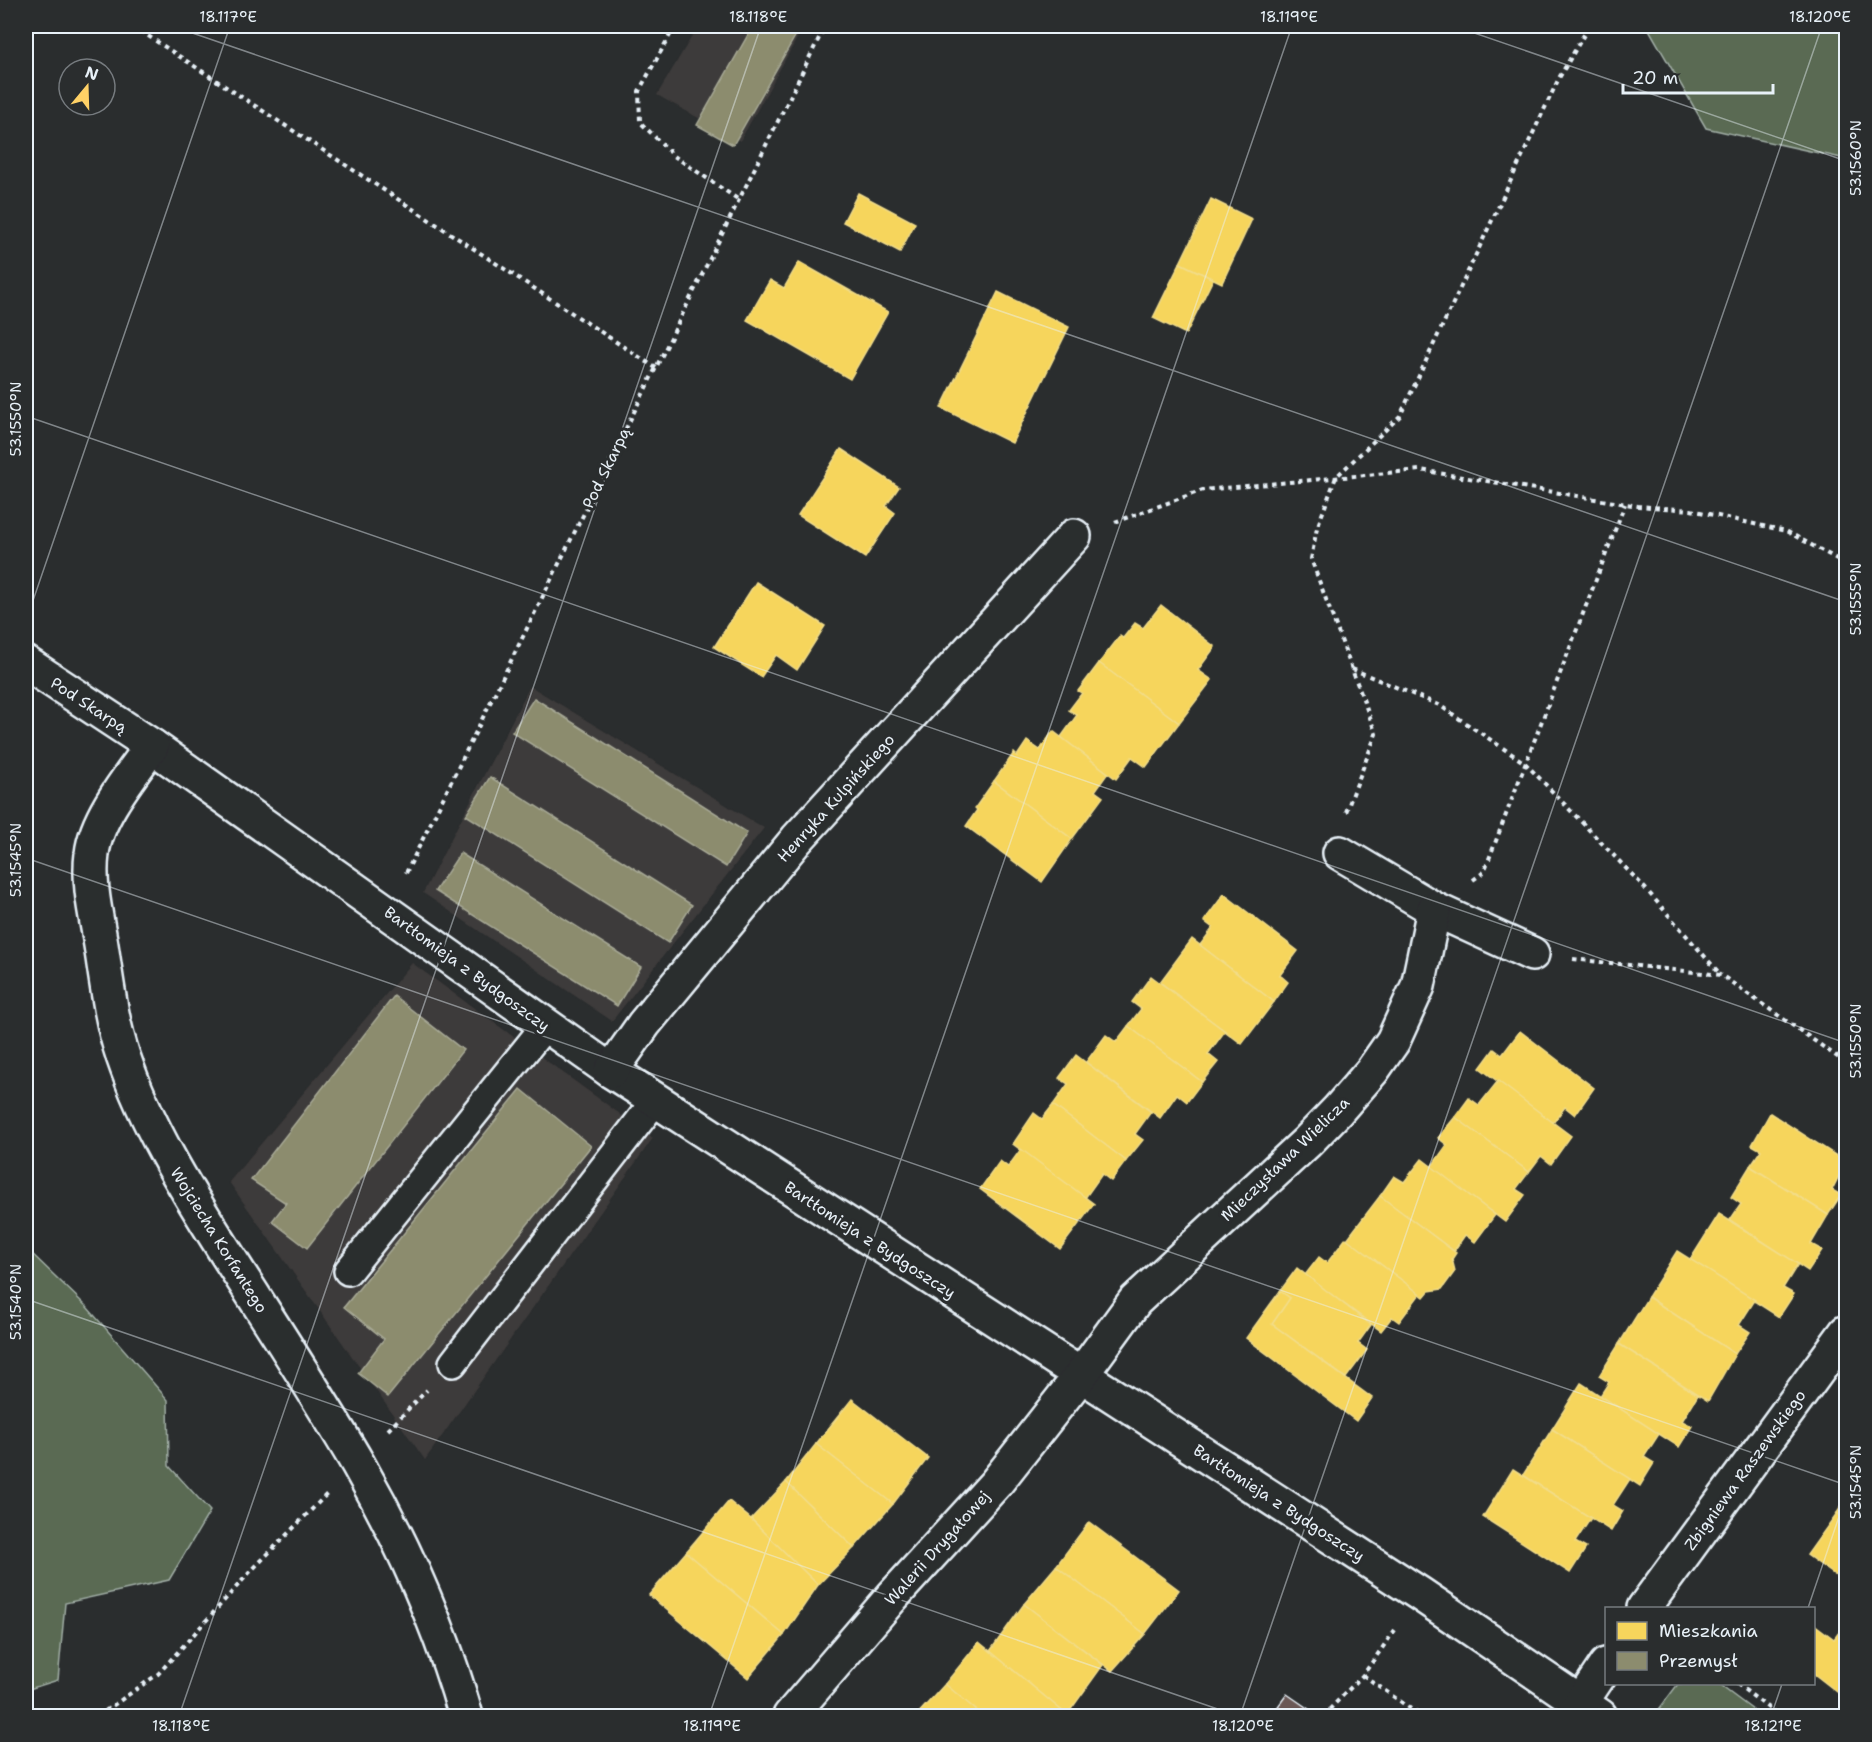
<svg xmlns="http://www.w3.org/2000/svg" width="1872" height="1742" font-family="'Shantell Sans',sans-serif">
<rect width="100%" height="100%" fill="#2a2d2e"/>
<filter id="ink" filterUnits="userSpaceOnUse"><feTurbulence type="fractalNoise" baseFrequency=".0167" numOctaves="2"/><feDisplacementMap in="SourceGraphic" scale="12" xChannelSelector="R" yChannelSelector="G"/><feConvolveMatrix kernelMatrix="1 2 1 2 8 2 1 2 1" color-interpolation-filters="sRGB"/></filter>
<g filter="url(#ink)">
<g fill="#3d3a3a">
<polygon points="698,26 804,26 740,141 657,95"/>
<polygon points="530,686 764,828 612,1021 423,893"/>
<polygon points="412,963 653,1138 425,1460 229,1182"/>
</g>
<g fill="#5a6a53" stroke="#a1aea6" stroke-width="1.5">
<polygon points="1647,26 1846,26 1846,159 1706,128"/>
<polygon points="26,1248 87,1307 168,1400 169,1466 210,1511 169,1580 65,1603 58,1680 26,1690"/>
<polygon points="1678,1684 1718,1684 1761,1716 1654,1716"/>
</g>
<g fill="#f6d55c" stroke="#f2dd8b" stroke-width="1.5">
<polygon points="858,193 915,223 900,252 843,222"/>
<polygon points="1211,199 1252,219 1222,283 1180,263"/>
<polygon points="799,262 888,312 850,379 747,320 770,280 784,288"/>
<polygon points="1180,263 1213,279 1186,334 1153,318"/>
<polygon points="998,292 1069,327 1012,443 941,408"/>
<polygon points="841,449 899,487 886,506 895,513 865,558 798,515"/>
<polygon points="756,582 825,626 797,670 776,655 761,677 714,647"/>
<polygon points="1161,605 1215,647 1198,670 1212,680 1179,723 1099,663 1120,636 1123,638 1135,623 1143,628"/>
<polygon points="1099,663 1179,723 1146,767 1132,757 1116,779 1061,737 1077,715 1069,710 1082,693 1078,691"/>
<polygon points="1053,731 1108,773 1095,791 1103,797 1072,839 994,781 1014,753 1017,756 1027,741 1040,750"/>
<polygon points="994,781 1072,839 1042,882 966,826 977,810 975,808"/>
<polygon points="1224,894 1298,951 1280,975 1288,982 1274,1002 1200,945 1213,928 1204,921"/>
<polygon points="1192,939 1274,1002 1242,1044 1160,982"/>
<polygon points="1151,976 1225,1031 1208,1054 1218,1062 1202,1082 1128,1026 1141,1009 1132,1002"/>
<polygon points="1128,1026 1202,1082 1187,1102 1177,1094 1160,1118 1086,1062 1106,1035 1116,1042"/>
<polygon points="1520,1031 1594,1088 1575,1115 1565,1107 1553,1123 1480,1068 1494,1049 1502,1055"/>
<polygon points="1076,1055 1151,1112 1135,1134 1143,1140 1126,1161 1053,1105 1068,1084 1059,1078"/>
<polygon points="1498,1081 1571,1136 1551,1164 1541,1156 1529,1172 1455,1117 1469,1098 1479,1105"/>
<polygon points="1053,1105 1126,1161 1111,1181 1102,1174 1085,1198 1013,1144 1034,1113 1042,1119"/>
<polygon points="1770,1113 1846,1162 1832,1190 1841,1195 1828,1215 1750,1166 1761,1150 1752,1145"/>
<polygon points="1455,1117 1529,1172 1516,1189 1525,1195 1505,1222 1431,1167 1447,1145 1438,1138"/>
<polygon points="1021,1149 1094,1204 1060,1249 980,1189 1000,1161 1008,1167"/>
<polygon points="1422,1159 1495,1215 1475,1242 1465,1235 1454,1251 1380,1196 1394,1176 1404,1182"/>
<polygon points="1750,1166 1828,1215 1811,1244 1822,1250 1808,1271 1730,1220 1741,1204 1731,1197"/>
<polygon points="1380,1196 1456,1253 1452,1259 1455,1271 1442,1289 1429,1291 1424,1297 1347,1239"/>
<polygon points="1719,1214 1798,1264 1783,1288 1794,1294 1779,1317 1690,1260"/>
<polygon points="1346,1238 1420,1294 1399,1322 1392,1317 1381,1331 1305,1275 1319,1257 1327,1263"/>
<polygon points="1677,1251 1755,1300 1739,1325 1750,1332 1735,1354 1648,1297"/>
<polygon points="1297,1268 1371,1325 1358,1343 1367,1350 1346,1378 1272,1324 1290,1298 1280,1291"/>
<polygon points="1280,1291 1290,1298 1272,1324 1372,1398 1356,1421 1246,1338"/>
<polygon points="1648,1297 1735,1354 1708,1401 1619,1344"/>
<polygon points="1619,1344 1698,1395 1682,1421 1692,1426 1679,1447 1600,1396 1609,1382 1599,1376"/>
<polygon points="1581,1383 1659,1434 1644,1457 1654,1463 1640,1486 1552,1429"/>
<polygon points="852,1399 928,1458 893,1504 816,1444"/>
<polygon points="1552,1429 1630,1479 1613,1505 1623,1511 1611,1531 1523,1475"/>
<polygon points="816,1444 893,1504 854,1548 786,1482"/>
<polygon points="1513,1469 1591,1518 1575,1542 1586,1548 1570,1573 1483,1517"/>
<polygon points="786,1482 854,1548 818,1585 751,1519"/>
<polygon points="1846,1499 1846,1520 1837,1513"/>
<polygon points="729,1501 751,1519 818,1585 784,1635 686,1552"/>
<polygon points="1837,1513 1846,1520 1846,1583 1807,1555"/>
<polygon points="1089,1522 1179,1590 1145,1634 1056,1566"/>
<polygon points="686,1552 784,1635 748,1678 649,1595"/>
<polygon points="1056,1566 1145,1634 1112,1671 1024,1604"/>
<polygon points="1024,1604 1103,1665 1067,1715 990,1651"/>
<polygon points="1846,1623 1846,1694 1841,1695 1814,1674 1814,1624 1834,1639"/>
<polygon points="979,1642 990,1651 1067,1715 1065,1716 983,1716 945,1684"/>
<polygon points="945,1684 983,1716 916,1716"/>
</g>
<g fill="#8c8c6e" stroke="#a8aa97" stroke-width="1.5">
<polygon points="753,26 801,26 733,145 697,125"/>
<polygon points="534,698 747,833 726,867 512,732"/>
<polygon points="490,777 692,905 668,943 466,815"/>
<polygon points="460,853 641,967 617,1006 435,891"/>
<polygon points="394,996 463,1050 307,1248 272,1221 286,1203 251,1180"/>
<polygon points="521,1089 591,1146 388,1397 358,1373 384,1339 344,1307"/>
</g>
<polygon fill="#6a5857" stroke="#e8f1f8" stroke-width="1.5" points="1287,1694 1319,1716 1271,1716"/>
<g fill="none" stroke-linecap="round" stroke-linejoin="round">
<g stroke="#e8f1f8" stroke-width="32">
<g id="lane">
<polyline points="348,1271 545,1026"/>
<polyline points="453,1363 655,1101"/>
</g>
</g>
<g stroke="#e8f1f8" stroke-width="38">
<g id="street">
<polyline points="152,746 611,1071 1420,1594 1600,1716"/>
<polyline points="1340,853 1434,909 1532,954"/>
<polyline points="611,1071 644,1024 797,839 1074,536"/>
<polyline points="1644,1608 1846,1332"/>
<polyline points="790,1716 892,1597 996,1483 1081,1375 1135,1301 1307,1142 1338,1110 1372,1071 1393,1041 1418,986 1434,909"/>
<polyline points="1572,1716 1606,1665"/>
</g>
</g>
<g stroke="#e8f1f8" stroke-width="38">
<path id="secondary" d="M 26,663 L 152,746 C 131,775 96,817 92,854 C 88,884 96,915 101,945 C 107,983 111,1020 123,1056 C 146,1124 185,1188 223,1248 C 268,1319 315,1390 358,1464 C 403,1543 441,1628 466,1716"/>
</g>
<g stroke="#e8f1f8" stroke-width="4" stroke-dasharray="4.5 4.5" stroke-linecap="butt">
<polyline points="133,26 656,368"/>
<polyline points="675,26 639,91 640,122 674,156 739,200"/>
<polyline points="1115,522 1203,490 1420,470 1638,506 1691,510 1786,531 1846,564"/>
<polyline points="1352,669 1439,705 1525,763 1643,886 1721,975"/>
<polyline points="1346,812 1376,734 1311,559 1317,528 1336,477 1400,416 1559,78 1589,26"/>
<polyline points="406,873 825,26"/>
<polyline points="1473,880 1484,872 1625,504"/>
<polyline points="1573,959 1721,975 1846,1063"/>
<polyline points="388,1430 427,1390"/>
<polyline points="1363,1675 1421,1716"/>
<polyline points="1737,1684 1779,1716"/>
<polyline points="98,1716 158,1674 249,1573 327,1494"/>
<polyline points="1323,1716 1363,1675 1395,1630"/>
</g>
<use href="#lane" stroke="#2a2d2e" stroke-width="27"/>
<use href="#street" stroke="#2a2d2e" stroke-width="33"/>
<use href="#secondary" stroke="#2a2d2e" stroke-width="33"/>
</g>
</g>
<path fill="none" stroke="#e8f1f8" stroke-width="1.5" stroke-opacity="0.45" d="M 172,26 L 1846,602M 1454,26 L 1846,161M 26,416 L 1846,1043M 26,621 L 230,26M 26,858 L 1846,1485M 26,1299 L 1238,1716M 1808,1608 L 1846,1496M 179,1716 L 761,26M 709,1716 L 1292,26M 1240,1716 L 1822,26M 1771,1716 L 1782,1684"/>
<g text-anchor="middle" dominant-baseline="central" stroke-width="6" stroke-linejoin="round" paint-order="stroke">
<g font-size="16" fill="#e8f1f8" stroke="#2a2d2e">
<text transform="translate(606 468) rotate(-64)">Pod Skarpą</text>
<text transform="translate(89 705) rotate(33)">Pod Skarpą</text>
<text transform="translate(836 798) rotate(-48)">Henryka Kulpińskiego</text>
<text transform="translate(467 969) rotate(36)">Bartłomieja z Bydgoszczy</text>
<text transform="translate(1285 1159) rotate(-44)">Mieczysława Wielicza</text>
<text transform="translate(219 1240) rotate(58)">Wojciecha Korfantego</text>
<text transform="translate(870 1240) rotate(33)">Bartłomieja z Bydgoszczy</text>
<text transform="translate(1745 1470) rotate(-54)">Zbigniewa Raszewskiego</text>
<text transform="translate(1279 1503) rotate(33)">Bartłomieja z Bydgoszczy</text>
<text transform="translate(937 1548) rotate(-48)">Walerii Drygałowej</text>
</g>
</g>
<rect width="1872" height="1742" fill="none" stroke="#2a2d2e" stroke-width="66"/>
<rect x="1605" y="1607" width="210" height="78" fill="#2a2d2e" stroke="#767b7f" stroke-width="1.5"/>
<rect x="1617" y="1622" width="30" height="18" fill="#f6d55c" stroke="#767b7f" stroke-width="1.5"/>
<text x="1659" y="1637" font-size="18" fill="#e8f1f8">Mieszkania</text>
<rect x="1617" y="1652" width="30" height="18" fill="#8c8c6e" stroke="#767b7f" stroke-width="1.5"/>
<text x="1659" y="1667" font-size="18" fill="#e8f1f8">Przemysł</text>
<g transform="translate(87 87) rotate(19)"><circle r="28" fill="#2a2d2e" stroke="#767b7f" stroke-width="1.5"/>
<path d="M0-4.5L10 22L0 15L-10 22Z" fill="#ffd166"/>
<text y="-9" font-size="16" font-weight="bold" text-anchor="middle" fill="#e8f1f8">N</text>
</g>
<path d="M1623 84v9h150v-9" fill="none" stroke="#e8f1f8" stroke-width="3"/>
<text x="1632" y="84" font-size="18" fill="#e8f1f8" stroke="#2a2d2e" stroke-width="4.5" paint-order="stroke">20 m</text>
<rect x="33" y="33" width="1806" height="1676" fill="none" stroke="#e8f1f8" stroke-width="2"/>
<g font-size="15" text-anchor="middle" fill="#e8f1f8">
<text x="228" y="22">18.117°E</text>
<text x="758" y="22">18.118°E</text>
<text x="1289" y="22">18.119°E</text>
<text x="1820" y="22">18.120°E</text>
<text transform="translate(1856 158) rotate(-90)" y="5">53.1560°N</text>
<text transform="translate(16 419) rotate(-90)" y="5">53.1550°N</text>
<text transform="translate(1856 599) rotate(-90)" y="5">53.1555°N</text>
<text transform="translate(16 860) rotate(-90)" y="5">53.1545°N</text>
<text transform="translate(1856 1041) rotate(-90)" y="5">53.1550°N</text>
<text transform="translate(16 1302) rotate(-90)" y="5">53.1540°N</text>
<text transform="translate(1856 1482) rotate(-90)" y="5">53.1545°N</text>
<text x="181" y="1731">18.118°E</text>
<text x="712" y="1731">18.119°E</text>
<text x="1243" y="1731">18.120°E</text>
<text x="1773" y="1731">18.121°E</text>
</g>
</svg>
